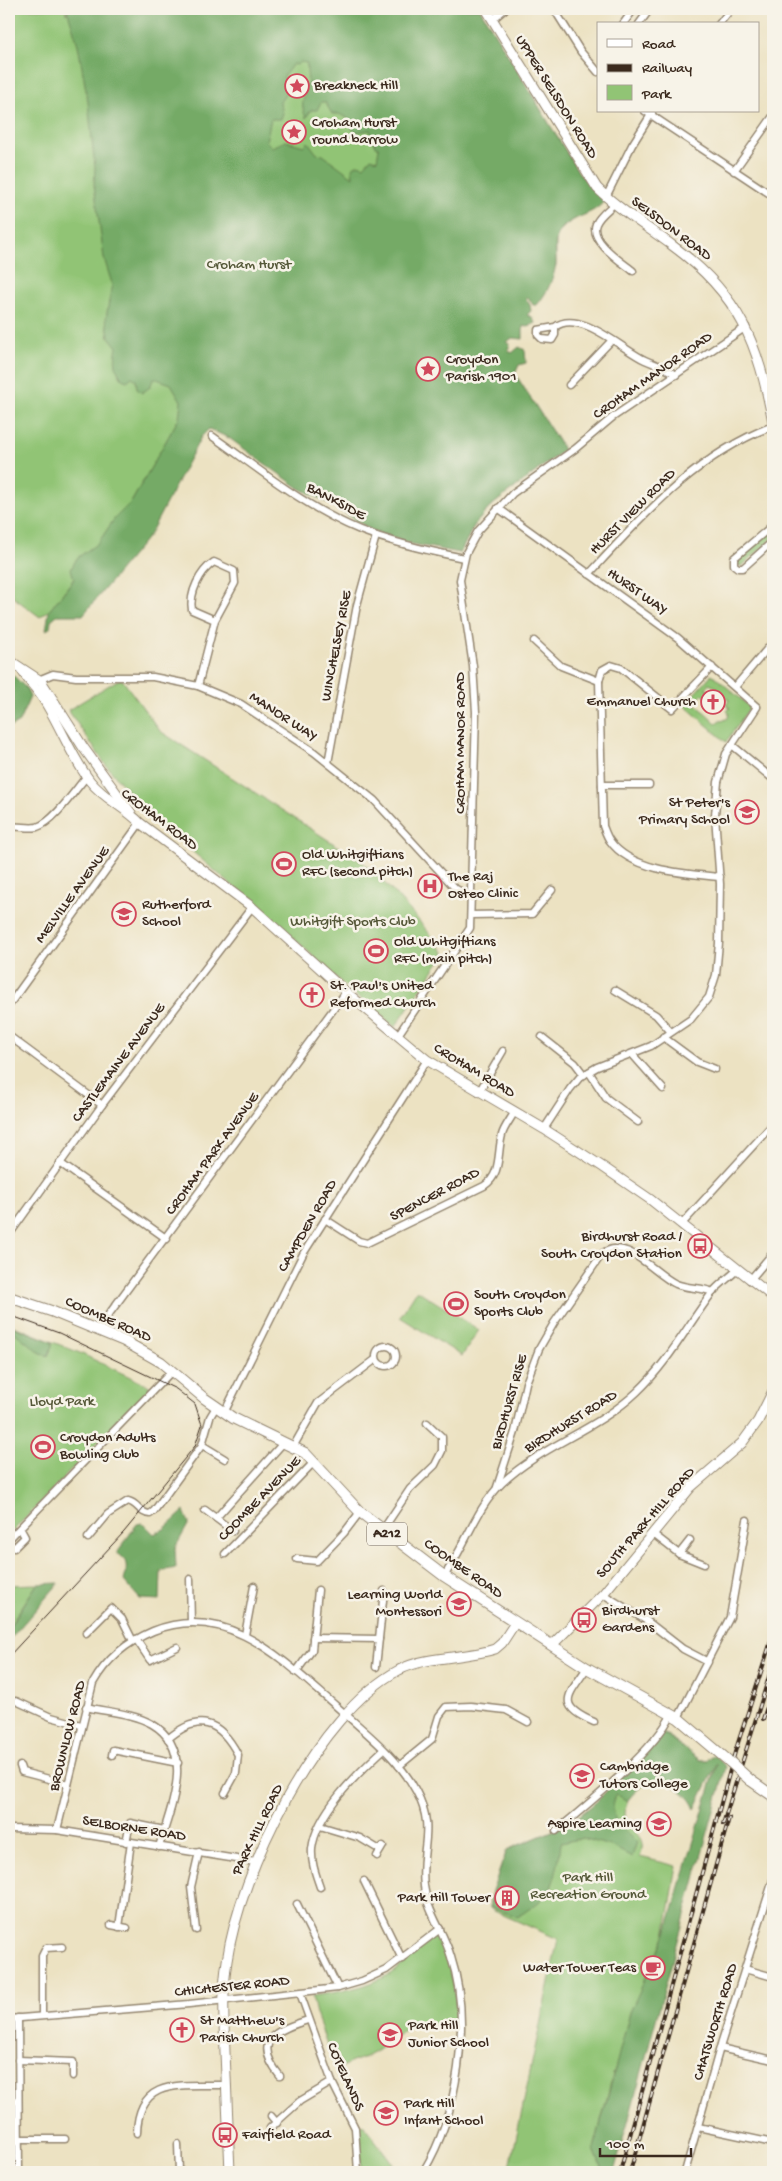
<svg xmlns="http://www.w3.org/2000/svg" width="782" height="2181" font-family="'Gochi Hand',sans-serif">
<rect width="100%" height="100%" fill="#f7f3e8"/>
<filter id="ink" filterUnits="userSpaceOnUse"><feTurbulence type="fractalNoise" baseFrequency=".02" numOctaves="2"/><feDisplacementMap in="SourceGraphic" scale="10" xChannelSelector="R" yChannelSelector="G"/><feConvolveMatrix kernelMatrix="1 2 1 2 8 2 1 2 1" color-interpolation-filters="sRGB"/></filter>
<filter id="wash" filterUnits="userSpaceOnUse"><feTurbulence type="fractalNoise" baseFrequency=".0096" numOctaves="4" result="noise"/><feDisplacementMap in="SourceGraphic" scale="20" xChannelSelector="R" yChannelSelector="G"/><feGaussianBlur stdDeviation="1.12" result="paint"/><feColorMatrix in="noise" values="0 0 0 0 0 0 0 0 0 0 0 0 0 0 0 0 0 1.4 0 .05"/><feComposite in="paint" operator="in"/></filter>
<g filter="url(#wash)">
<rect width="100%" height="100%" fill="#ece2c2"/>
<g fill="#91c475" stroke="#66774a" fill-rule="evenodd">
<polygon points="9,9 65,9 67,14 67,9 480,9 579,173 604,201 567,224 558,233 556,240 556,266 492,338 564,450 491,506 475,524 460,553 192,396 132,501 51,609 40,617 9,594"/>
<polygon points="773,526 773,538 742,566 738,565 736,559"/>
<path d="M 712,674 L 750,707 L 726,742 L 684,705 ZM 709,684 L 720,689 L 718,691 L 729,700 L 726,705 L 730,708 L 727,711 L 729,713 L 728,718 L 722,721 L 720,720 L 716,723 L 696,704 L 702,694 L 706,697 L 710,692 L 706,688 Z"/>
<path d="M 121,678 L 160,731 L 362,862 C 394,890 419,920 445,953 L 395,1027 L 345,986 L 299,943 L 144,810 L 105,764 L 68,710 Z"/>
<polygon points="417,1290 479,1330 462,1356 400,1317"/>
<polygon points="9,1324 80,1353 151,1387 9,1535"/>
<polygon points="37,1584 10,1625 9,1627 9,1585"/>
<path d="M 663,1733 L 700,1760 L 707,1760 L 715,1755 L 695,1809 C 681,1769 617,1777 626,1822 C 636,1835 647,1838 640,1857 L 677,1866 L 665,1936 L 613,2074 L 594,2149 L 603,2172 L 509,2172 L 558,1939 L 492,1910 L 489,1907 L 492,1891 L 507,1850 L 569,1824 L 595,1803 Z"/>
<path d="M 438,1933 C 448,1963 458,1991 456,2022 L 407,2027 L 390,2043 L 371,2054 L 336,2069 L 316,2014 L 312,1996 C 339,1992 366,1988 390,1974 C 407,1963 422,1946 438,1933 Z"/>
<polygon points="363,2124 399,2172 361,2172 359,2127"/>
</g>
<g fill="#74aa66" stroke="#586a42" fill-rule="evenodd">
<path d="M 67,9 L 480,9 L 579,173 L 604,201 C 594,216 569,216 559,232 C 553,241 556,253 556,263 C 554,279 547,293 537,305 L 533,305 L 528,297 L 526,299 L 530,305 L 531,311 L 527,315 L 532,317 L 535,323 L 528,327 L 523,326 L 523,339 L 512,338 L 507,342 L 510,344 L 508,350 L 512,353 L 519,347 L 525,350 L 526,363 L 519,365 L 515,374 L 564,450 L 491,506 L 475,524 L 460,553 L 412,544 L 374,532 L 330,504 L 299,488 L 229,438 L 209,429 L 201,437 L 150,534 L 83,615 L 57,615 L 51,620 L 50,628 L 46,630 L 49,611 L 74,579 L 71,569 L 77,558 L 98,543 L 115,518 L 132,501 L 179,418 L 181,401 L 171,384 L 154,378 L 150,387 L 142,393 L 137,389 L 136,380 L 132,377 L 127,381 L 122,379 C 115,368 114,360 117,347 L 109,337 L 106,318 L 112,284 L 104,258 L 94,185 L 95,168 L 88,102 L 78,45 ZM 300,62 L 307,63 C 306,70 309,79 307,87 C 303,102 300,102 306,118 L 311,110 L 317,110 L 321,102 L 325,102 L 332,114 L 339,114 L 349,119 L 353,130 L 358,132 L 370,130 L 375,145 L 379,148 L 377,160 L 371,158 L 364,166 L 358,164 L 352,168 L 353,177 L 323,155 L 317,154 L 308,142 L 304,146 L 286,141 L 272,147 L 266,141 L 271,119 L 281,119 L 283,113 L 280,102 C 292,85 286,95 284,76 L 293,64 L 297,65 Z"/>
<polygon points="9,671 26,688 30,697 19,722 9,728"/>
<polygon points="9,1325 52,1342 52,1347 48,1356 39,1352 9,1328"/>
<path d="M 184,1511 L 189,1523 L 175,1548 L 176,1568 L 161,1571 L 160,1600 L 140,1599 L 124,1581 C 127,1569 129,1560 117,1553 C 125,1543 129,1534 137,1524 L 143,1523 L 154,1534 L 164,1529 Z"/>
<polygon points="59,1583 9,1640 9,1628 37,1584"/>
<path d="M 663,1733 L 700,1760 L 707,1760 L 715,1755 L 726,1767 L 614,2172 L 603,2172 L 594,2149 L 630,2012 L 665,1936 L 717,1764 L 695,1809 C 689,1793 670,1780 652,1782 C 641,1784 633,1794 627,1801 L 616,1794 C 605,1813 624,1830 637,1842 L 632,1857 L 613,1847 L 583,1838 L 561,1843 C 559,1858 557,1876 550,1889 C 544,1901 528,1909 518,1917 L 489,1907 L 492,1891 L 507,1850 L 569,1824 L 595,1803 Z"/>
</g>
</g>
<g filter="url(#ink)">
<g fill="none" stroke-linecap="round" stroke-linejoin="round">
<g stroke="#948670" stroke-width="9">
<g id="minor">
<polyline points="554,9 581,52 598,72"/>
<polyline points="492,20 505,9"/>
<polyline points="623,24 634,9"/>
<polyline points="639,24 650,9"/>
<polyline points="719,24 731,9"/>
<polyline points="645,111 773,196"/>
<polyline points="734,171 773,116"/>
<polyline points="606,197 632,145 652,113"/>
<path d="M 614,204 C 608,210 599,216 596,224 C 589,241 622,262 633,271"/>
<path d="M 555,327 L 538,330 L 538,335 L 542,339 L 552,340 L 555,335 L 555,327 C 579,308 623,350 645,360 C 656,365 666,367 676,375"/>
<polyline points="569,385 612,340"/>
<path d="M 212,436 C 259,469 306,508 360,530 C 393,543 429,551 464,558"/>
<polyline points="498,508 678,638 757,707 726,754 718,782 715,815 720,884 719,943 716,975 709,997 691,1019 651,1046 597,1067 580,1077 570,1089 544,1129"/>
<polyline points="773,525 734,558 734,565 738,568 743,568 773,541"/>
<path d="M 589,574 C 643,516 697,454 773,426"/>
<polyline points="534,641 561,666 599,681"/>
<path d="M 712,667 L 672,709 L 621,668 L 611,665 L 602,670 L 599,681 L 603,826 C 605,831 607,837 610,841 C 631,871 687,874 720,877"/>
<polyline points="36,681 53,674 76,677 153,677 198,686 241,704 314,752 374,800 456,889 466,894 471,894"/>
<path d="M 198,686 L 215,620 L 192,610 C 189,593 200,571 214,562 L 234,571 L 235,583 L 215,620"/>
<polyline points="735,687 773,642"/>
<polyline points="732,745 773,779"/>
<polyline points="328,763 357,605 376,536"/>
<polyline points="602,785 649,785"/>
<path d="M 9,827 C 18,825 28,829 37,827 C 54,822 75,790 87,776"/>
<polyline points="471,915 532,914 552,890"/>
<polyline points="615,990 656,1015 671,1032"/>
<polyline points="9,1005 140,823"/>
<polyline points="398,1035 470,928 476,712 473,666 460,580 466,553 478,531 513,493 575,449 613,417 746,327"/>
<polyline points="9,1036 102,1105"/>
<polyline points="542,1037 575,1063 584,1075"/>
<polyline points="663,1037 697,1062 715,1069"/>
<polyline points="632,1054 663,1089"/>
<polyline points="589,1072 606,1098 638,1122"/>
<polyline points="479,1092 503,1051"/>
<polyline points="60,1163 167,1239"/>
<path d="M 325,1219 L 359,1241 L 367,1243 L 484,1186 C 502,1174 497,1153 502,1135 C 504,1127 511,1119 515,1111"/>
<polyline points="681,1225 773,1124"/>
<polyline points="9,1235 102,1105 252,907"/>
<polyline points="750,1280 773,1253"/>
<polyline points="98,1329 346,992"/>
<circle cx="386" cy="1356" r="10"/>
<polyline points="224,1413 303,1254 427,1060"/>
<polyline points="202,1445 225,1459"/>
<polyline points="293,1447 318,1403 376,1359"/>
<path d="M 497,1487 L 515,1432 L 526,1383 L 539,1349 L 554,1323 L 602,1254 C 626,1235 654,1274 676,1284 C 688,1289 702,1287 713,1292"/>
<polyline points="205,1510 233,1531"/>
<polyline points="216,1518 284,1442"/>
<polyline points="382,1531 410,1489 435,1465 442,1451 442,1437 427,1423"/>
<polyline points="652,1533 679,1554 704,1564"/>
<path d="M 88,1538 L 108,1514 L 128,1501 C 138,1503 140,1514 150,1514 L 154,1511 L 202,1445 L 210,1417 L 216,1407"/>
<polyline points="9,1539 172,1371"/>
<polyline points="9,1543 14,1548 25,1537 20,1528"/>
<polyline points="225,1554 314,1462"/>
<polyline points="679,1554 690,1540"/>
<polyline points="297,1559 317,1561 344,1533 360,1512"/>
<path d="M 444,1576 C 465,1547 476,1508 502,1483 C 541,1446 597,1430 637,1392 C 668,1363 687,1326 712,1293 C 719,1284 729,1278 737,1270"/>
<polyline points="190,1579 191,1623"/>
<polyline points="603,1594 647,1621 683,1649 708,1662"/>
<polyline points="86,1633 111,1608 122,1619 133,1641"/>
<polyline points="245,1635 254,1586"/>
<polyline points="313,1638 379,1639"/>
<polyline points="136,1639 150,1660 177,1647"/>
<polyline points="376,1667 384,1591"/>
<path d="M 587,1668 C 568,1696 555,1705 594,1722"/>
<polyline points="296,1672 312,1650 318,1590"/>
<polyline points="16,1701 51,1717 81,1725"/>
<path d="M 86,1707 C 107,1712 133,1713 152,1724 C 197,1750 170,1809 159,1847"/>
<polyline points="678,1718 730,1617 747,1520"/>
<path d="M 168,1739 C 198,1713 220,1720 238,1755 L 236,1773 L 225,1793"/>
<polyline points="112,1755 113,1750 178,1763"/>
<polyline points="20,1766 22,1772 68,1784"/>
<polyline points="399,1766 432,1739 439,1716 446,1707 471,1706 506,1710 528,1722"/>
<polyline points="320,1826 360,1838 380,1850"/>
<polyline points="9,1829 57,1830 255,1862"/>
<path d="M 57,1830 L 93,1683 C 107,1658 127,1642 153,1631 C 228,1601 284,1661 336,1706 C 364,1731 399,1758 416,1791 C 437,1830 419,1848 424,1886 C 427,1912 444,1932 451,1957 C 472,2021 458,2115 423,2172"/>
<path d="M 556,1831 C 587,1805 655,1750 671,1715"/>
<polyline points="126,1842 130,1823 164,1830"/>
<polyline points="377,1856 383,1846"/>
<polyline points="364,1881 402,1959"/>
<path d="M 320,1887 C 316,1875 311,1863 312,1849 C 316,1813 357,1774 383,1750"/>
<polyline points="297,1904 338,1988"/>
<polyline points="111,1925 127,1928"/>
<polyline points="119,1927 131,1842"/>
<polyline points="196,1930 191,1887 199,1852"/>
<polyline points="745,1969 773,1977"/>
<polyline points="300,1993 332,2082 355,2128 358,2172"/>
<polyline points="42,2015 42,1956 46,1948 62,1947"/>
<polyline points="18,2018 19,2172"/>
<polyline points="9,2019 189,2004 338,1988 362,1981 386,1970 440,1929"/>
<polyline points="720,2048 773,2060"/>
<polyline points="18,2060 73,2062 73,2076"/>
<path d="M 280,2076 C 251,2040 276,2030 308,2020"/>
<polyline points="9,2101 18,2101"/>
<polyline points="271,2116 277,2123"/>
<polyline points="698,2127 773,2143"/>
<polyline points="270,2128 300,2101 332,2082"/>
<path d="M 137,2133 C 138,2076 183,2086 227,2085"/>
<polyline points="19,2139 65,2139"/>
<polyline points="178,2144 179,2172"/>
<polyline points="685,2172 721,2044 773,1880"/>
</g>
</g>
<g stroke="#948670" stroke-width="11">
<g id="tertiary">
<polyline points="9,660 41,681 83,747 131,813"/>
<path d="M 21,669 C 27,679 35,687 42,697 C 60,724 70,755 90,781 C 104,799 125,807 140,823 L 252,907 L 346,992 L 427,1060 L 544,1129 L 603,1167 L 651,1200 L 773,1297"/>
</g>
</g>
<g stroke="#948670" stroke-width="11">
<g id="secondary">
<path d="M 486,9 L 597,188 C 620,211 648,227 673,246 C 740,295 758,343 773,422"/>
<polyline points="552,1645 603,1594 691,1487 742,1443 758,1421 773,1391"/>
<path d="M 230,2172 C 228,2132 227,2092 225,2052 C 224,2022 222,1991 227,1961 C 240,1871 316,1714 399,1670 C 429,1655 464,1659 495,1649 L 502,1643 L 515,1623"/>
</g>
</g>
<g stroke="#948670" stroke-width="12">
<g id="primary">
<polyline points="9,1297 51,1311 124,1341 161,1362 204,1398 233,1418 305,1453 360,1512 444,1576 587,1668 678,1718 730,1762"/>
<polyline points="750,1780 773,1796"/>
</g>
</g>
<use href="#minor" stroke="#fff" stroke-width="6"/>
<use href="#tertiary" stroke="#fff" stroke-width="9"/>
<use href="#secondary" stroke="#fff" stroke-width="9"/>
<use href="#primary" stroke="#fff" stroke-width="10"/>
<polyline stroke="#3b2a1e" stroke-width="1" points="9,1315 59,1333 176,1389 195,1404 202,1425 195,1446 124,1532 9,1656"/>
<g stroke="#3b2a1e" stroke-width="4">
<g id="rail">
<polyline points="763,1719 773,1690"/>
<polyline points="723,1824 773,1664"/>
<polyline points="620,2172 735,1752 773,1635"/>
<polyline points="630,2172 729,1818"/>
</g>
</g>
<use href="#rail" stroke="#f7f3e8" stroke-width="2" stroke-dasharray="5.5" stroke-linecap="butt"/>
<g stroke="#948670" stroke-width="12" stroke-linecap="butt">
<polyline id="primary-bridge" points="730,1762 750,1780"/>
</g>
<use href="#primary-bridge" stroke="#fff" stroke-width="10"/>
</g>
</g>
<defs>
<g id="sight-ring" transform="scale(1.25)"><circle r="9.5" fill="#f7f3e8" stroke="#d1495b" stroke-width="1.5"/><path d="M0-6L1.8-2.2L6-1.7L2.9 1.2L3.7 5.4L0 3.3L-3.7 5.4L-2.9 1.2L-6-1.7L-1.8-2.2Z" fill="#d1495b"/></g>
<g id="church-ring" transform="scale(1.25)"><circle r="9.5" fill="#f7f3e8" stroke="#d1495b" stroke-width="1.5"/><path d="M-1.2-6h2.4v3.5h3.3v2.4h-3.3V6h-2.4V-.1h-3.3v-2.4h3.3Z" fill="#d1495b"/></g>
<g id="school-ring" transform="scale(1.25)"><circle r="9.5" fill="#f7f3e8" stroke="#d1495b" stroke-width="1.5"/><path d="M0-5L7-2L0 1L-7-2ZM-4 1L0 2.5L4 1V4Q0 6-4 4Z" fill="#d1495b"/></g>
<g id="stadium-ring" transform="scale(1.25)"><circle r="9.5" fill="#f7f3e8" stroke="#d1495b" stroke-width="1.5"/><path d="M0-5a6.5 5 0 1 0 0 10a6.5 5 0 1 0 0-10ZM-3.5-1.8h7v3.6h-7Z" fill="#d1495b"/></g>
<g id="hospital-ring" transform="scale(1.25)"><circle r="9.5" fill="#f7f3e8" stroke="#d1495b" stroke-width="1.5"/><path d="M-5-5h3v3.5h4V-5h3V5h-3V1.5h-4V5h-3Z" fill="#d1495b"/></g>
<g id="bus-ring" transform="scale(1.25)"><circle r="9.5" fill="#f7f3e8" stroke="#d1495b" stroke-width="1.5"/><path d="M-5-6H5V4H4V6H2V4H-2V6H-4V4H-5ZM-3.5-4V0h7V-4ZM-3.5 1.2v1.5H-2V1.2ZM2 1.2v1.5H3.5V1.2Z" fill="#d1495b"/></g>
<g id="university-ring" transform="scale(1.25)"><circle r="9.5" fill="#f7f3e8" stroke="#d1495b" stroke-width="1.5"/><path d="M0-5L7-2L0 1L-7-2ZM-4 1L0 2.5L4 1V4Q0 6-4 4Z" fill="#d1495b"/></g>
<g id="building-ring" transform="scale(1.25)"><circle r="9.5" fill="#f7f3e8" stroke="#d1495b" stroke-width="1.5"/><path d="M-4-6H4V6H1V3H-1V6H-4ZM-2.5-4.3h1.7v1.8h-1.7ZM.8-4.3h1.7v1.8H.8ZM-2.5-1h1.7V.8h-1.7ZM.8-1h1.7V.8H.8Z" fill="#d1495b"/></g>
<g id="cafe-ring" transform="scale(1.25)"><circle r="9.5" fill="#f7f3e8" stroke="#d1495b" stroke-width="1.5"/><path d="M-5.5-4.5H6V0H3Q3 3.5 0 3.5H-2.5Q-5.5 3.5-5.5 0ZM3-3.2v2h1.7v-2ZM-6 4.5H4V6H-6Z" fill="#d1495b"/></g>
</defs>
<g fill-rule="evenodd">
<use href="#sight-ring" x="297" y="86"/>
<use href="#sight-ring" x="294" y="132"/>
<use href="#sight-ring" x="428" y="369"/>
<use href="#church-ring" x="713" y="702"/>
<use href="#school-ring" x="747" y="812"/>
<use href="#stadium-ring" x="284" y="864"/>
<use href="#hospital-ring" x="430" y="886"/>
<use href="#school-ring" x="124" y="914"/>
<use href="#stadium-ring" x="376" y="951"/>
<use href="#church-ring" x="312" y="995"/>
<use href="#bus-ring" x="700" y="1246"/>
<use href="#stadium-ring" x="456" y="1304"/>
<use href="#stadium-ring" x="43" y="1447"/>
<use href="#school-ring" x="459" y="1604"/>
<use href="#bus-ring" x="584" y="1620"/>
<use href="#university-ring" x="582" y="1776"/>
<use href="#school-ring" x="659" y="1824"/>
<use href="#building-ring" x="507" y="1898"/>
<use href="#cafe-ring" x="653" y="1968"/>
<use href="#church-ring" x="182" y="2030"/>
<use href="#school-ring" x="390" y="2035"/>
<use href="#school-ring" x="386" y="2113"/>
<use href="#bus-ring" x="225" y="2135"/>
</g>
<g text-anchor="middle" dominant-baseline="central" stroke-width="5" stroke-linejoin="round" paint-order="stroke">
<rect fill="#f7f3e8" stroke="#73665b" stroke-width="1" x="367" y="1522.5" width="40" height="23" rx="4"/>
<g font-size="14" font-weight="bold" fill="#3b2a1e">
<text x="387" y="1534">A212</text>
</g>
<g font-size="15" fill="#3b2a1e" stroke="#f7f3e8" text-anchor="start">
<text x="314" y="86">Breakneck Hill</text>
<text x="312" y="123">Croham Hurst<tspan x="312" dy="17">round barrow</tspan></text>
<text x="446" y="360">Croydon<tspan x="446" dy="17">Parish 1901</tspan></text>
<text x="696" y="702" text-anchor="end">Emmanuel Church</text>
<text x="730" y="803" text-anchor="end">St Peter's<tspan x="730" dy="17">Primary School</tspan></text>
<text x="302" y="855">Old Whitgiftians<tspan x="302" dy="17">RFC (second pitch)</tspan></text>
<text x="448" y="877">The Raj<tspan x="448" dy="17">Osteo Clinic</tspan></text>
<text x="142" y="905">Rutherford<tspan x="142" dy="17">School</tspan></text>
<text x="394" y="942">Old Whitgiftians<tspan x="394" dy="17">RFC (main pitch)</tspan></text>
<text x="330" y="986">St. Paul's United<tspan x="330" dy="17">Reformed Church</tspan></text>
<text x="682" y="1237" text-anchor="end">Birdhurst Road /<tspan x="682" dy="17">South Croydon Station</tspan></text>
<text x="474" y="1295">South Croydon<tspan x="474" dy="17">Sports Club</tspan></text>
<text x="60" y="1438">Croydon Adults<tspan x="60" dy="17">Bowling Club</tspan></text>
<text x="442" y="1595" text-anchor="end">Learning World<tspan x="442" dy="17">Montessori</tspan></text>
<text x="602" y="1611">Birdhurst<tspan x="602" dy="17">Gardens</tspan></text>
<text x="600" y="1767">Cambridge<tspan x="600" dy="17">Tutors College</tspan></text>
<text x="642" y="1824" text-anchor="end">Aspire Learning</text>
<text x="490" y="1898" text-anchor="end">Park Hill Tower</text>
<text x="636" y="1968" text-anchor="end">Water Tower Teas</text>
<text x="200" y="2021">St Matthew's<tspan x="200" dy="17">Parish Church</tspan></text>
<text x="408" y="2026">Park Hill<tspan x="408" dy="17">Junior School</tspan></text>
<text x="404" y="2104">Park Hill<tspan x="404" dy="17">Infant School</tspan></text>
<text x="242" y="2135">Fairfield Road</text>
</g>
<g font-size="15" fill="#3b2a1e" stroke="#f7f3e8">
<text transform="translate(556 97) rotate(58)">UPPER SELSDON ROAD</text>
<text transform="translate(671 229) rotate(37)">SELSDON ROAD</text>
<text transform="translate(653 376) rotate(-35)">CROHAM MANOR ROAD</text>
<text transform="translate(336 502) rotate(28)">BANKSIDE</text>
<text transform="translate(633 512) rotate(-45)">HURST VIEW ROAD</text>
<text transform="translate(637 592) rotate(35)">HURST WAY</text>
<text transform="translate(337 646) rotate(-79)">WINCHELSEY RISE</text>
<text transform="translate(283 717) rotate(33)">MANOR WAY</text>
<text transform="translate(461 743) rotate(-90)">CROHAM MANOR ROAD</text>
<text transform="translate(159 820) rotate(37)">CROHAM ROAD</text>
<text transform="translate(73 895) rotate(-54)">MELVILLE AVENUE</text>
<text transform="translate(119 1063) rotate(-53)">CASTLEMAINE AVENUE</text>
<text transform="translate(474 1071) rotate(31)">CROHAM ROAD</text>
<text transform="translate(213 1154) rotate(-54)">CROHAM PARK AVENUE</text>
<text transform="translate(435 1195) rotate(-28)">SPENCER ROAD</text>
<text transform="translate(308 1226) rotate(-60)">CAMPDEN ROAD</text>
<text transform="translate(108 1320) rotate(24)">COOMBE ROAD</text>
<text transform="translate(510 1402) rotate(-74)">BIRDHURST RISE</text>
<text transform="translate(571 1422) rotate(-32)">BIRDHURST ROAD</text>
<text transform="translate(260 1499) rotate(-46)">COOMBE AVENUE</text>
<text transform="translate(646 1523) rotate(-49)">SOUTH PARK HILL ROAD</text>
<text transform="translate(463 1569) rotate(35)">COOMBE ROAD</text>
<text transform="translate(68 1736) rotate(-76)">BROWNLOW ROAD</text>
<text transform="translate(134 1829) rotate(9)">SELBORNE ROAD</text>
<text transform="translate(258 1830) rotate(-64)">PARK HILL ROAD</text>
<text transform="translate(232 1987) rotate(-6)">CHICHESTER ROAD</text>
<text transform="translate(716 2022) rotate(-73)">CHATSWORTH ROAD</text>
<text transform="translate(345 2077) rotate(66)">COTELANDS</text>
</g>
<g font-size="15" fill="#555838" stroke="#f7f3e8">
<text x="249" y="265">Croham Hurst</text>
<text x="353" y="922">Whitgift Sports Club</text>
<text x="62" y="1402">Lloyd Park</text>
<text x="588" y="1878">Park Hill<tspan x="588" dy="17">Recreation Ground</tspan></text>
</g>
</g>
<rect width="782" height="2181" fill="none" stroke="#f7f3e8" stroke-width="30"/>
<rect x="597" y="22" width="162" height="90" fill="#f7f3e8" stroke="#aca397"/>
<rect x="607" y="39" width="25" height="8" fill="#ffffff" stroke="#aca397"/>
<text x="642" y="48" font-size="15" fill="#3b2a1e">Road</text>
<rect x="607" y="64" width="25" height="8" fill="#3b2a1e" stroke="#aca397"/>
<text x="642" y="72" font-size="15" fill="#3b2a1e">Railway</text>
<rect x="607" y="85" width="25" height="15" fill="#91c475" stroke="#aca397"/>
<text x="642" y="98" font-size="15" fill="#3b2a1e">Park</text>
<path d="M600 2148v8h91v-8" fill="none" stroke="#3b2a1e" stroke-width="2.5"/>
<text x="607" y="2148" font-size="15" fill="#3b2a1e" stroke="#f7f3e8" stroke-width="4" paint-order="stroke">100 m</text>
</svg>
